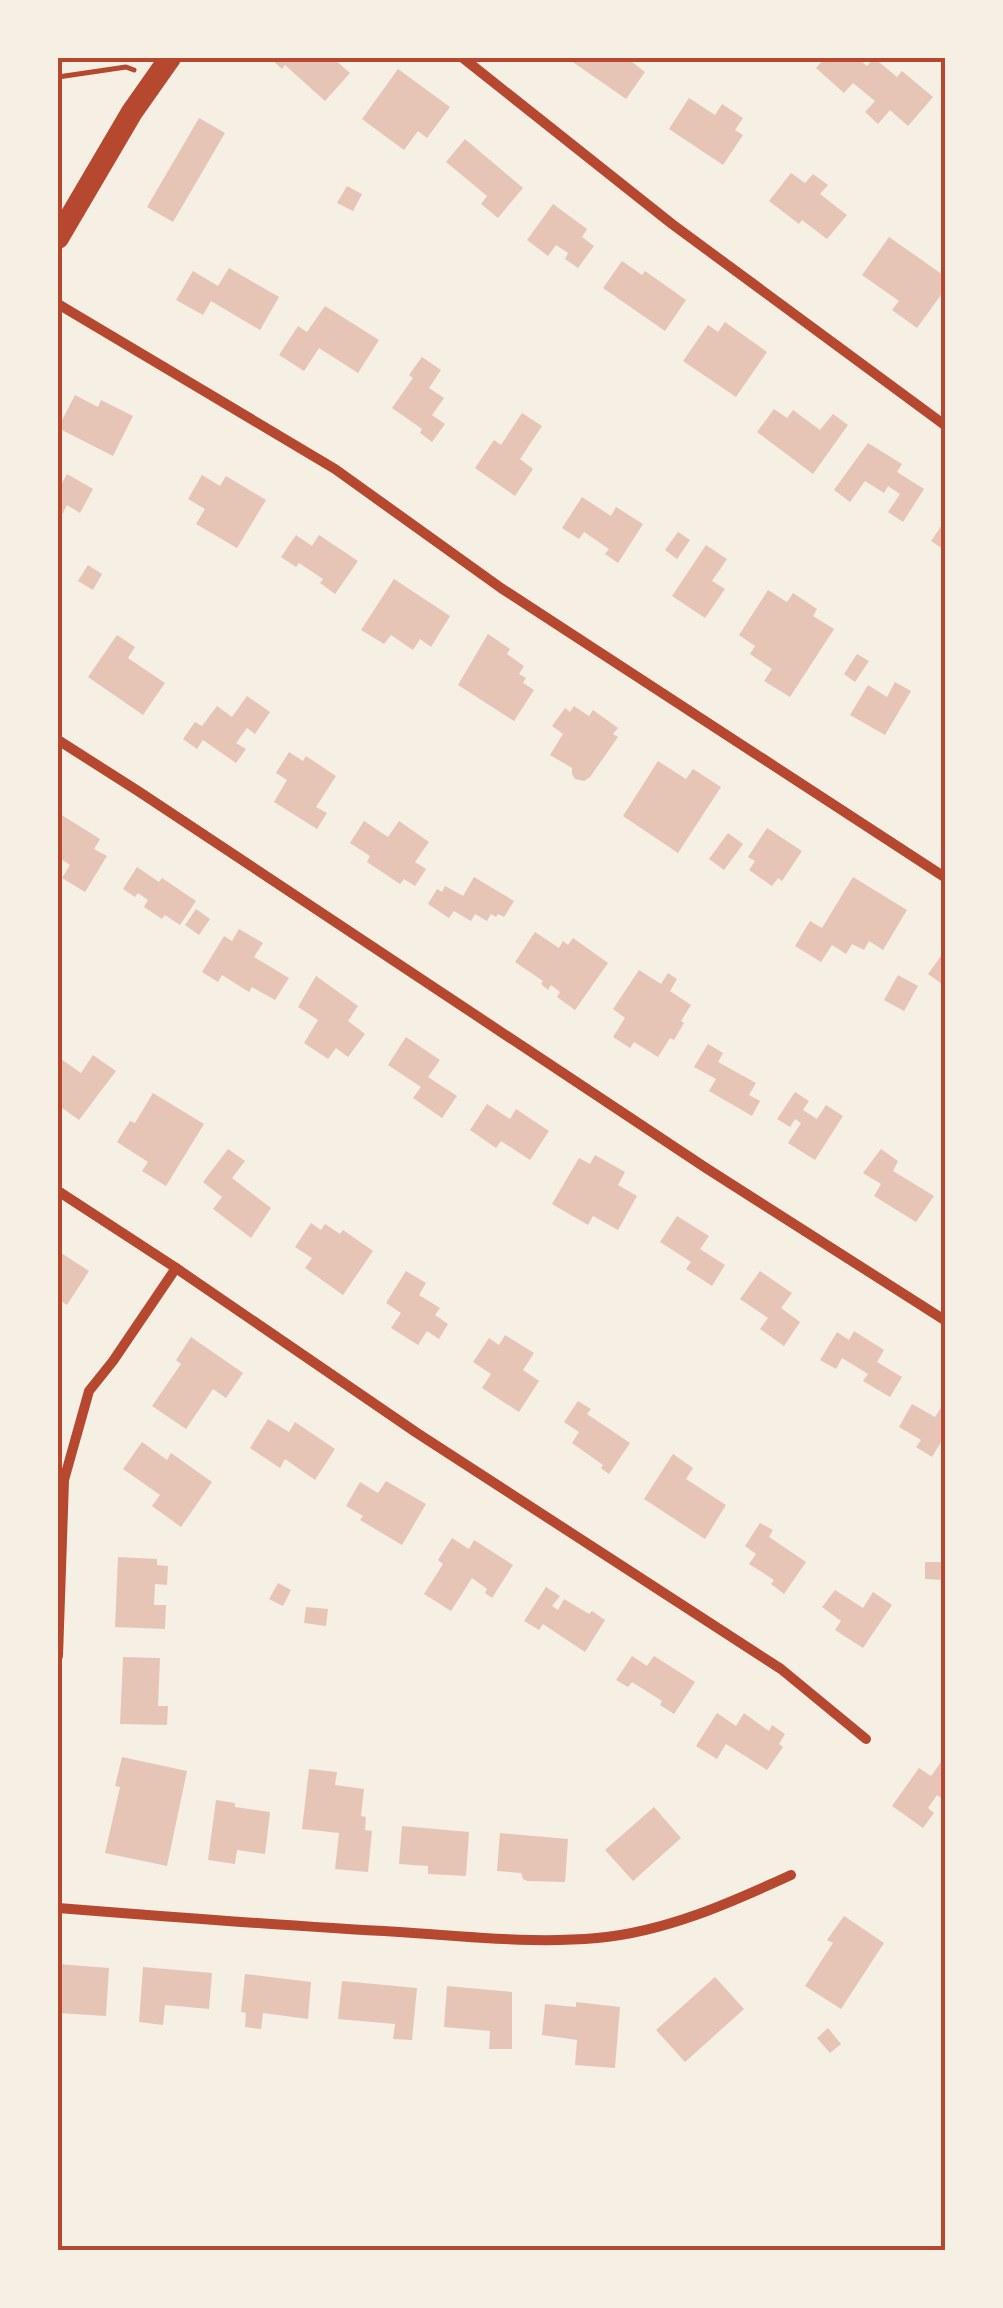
<svg xmlns="http://www.w3.org/2000/svg" width="1003" height="2308" font-family="'Space Grotesk',sans-serif">
<rect width="100%" height="100%" fill="#f6efe4"/>
<g fill="#e6c5b7">
<polygon points="270,58 333,58 350,73 325,101 285,65 282,69"/>
<polygon points="567,58 627,58 645,72 626,99"/>
<polygon points="825,58 857,58 867,66 874,58 897,77 902,71 933,97 908,126 890,110 878,124 865,112 875,101 853,83 844,93 816,68"/>
<polygon points="398,69 450,107 427,138 418,131 404,150 362,119"/>
<polygon points="689,98 715,115 722,104 743,118 735,130 743,135 723,165 669,129"/>
<polygon points="199,118 225,133 173,222 147,207"/>
<polygon points="465,139 523,188 498,218 481,204 487,196 446,162"/>
<polygon points="791,173 805,183 813,174 828,185 820,194 847,215 827,239 802,220 799,224 769,201"/>
<polygon points="347,186 362,194 353,211 337,203"/>
<polygon points="553,204 587,229 582,237 594,246 578,268 565,259 568,253 556,245 548,256 527,240"/>
<polygon points="889,237 946,277 946,288 917,328 892,310 899,301 862,275"/>
<polygon points="622,261 642,275 645,271 686,300 665,331 603,288"/>
<polygon points="229,268 279,297 260,330 211,301 203,315 176,300 193,271 218,286"/>
<polygon points="325,306 379,340 358,373 319,348 304,371 279,355 298,326 307,332"/>
<polygon points="725,322 767,352 736,397 683,361 708,325 718,332"/>
<polygon points="422,357 441,370 429,388 444,398 432,415 445,424 432,442 420,433 422,429 392,408 413,378 409,375"/>
<polygon points="75,395 98,407 101,400 133,416 113,456 58,428"/>
<polygon points="774,409 787,418 793,410 820,430 833,414 848,425 813,474 757,432"/>
<polygon points="522,413 542,426 520,459 533,469 515,496 475,468 494,440 501,445"/>
<polygon points="868,443 902,464 897,472 924,489 903,522 888,512 900,494 888,486 884,493 865,481 850,502 834,490"/>
<polygon points="67,474 93,489 80,513 67,505 58,522 58,482 61,485"/>
<polygon points="202,475 220,486 226,476 266,500 237,548 196,524 205,509 188,499"/>
<polygon points="582,497 611,516 616,507 643,524 618,563 605,554 609,549 584,532 579,539 562,528"/>
<polygon points="946,519 946,551 931,541"/>
<polygon points="678,532 690,540 677,559 665,550"/>
<polygon points="296,535 312,546 319,535 358,561 335,594 320,583 323,579 299,563 296,567 281,557"/>
<polygon points="706,545 727,559 712,581 725,589 705,618 672,596"/>
<polygon points="88,565 102,574 93,590 78,581"/>
<polygon points="394,579 450,616 431,647 420,639 413,650 391,635 384,644 361,630"/>
<polygon points="768,590 787,602 793,593 817,609 813,616 834,629 790,697 764,681 772,669 750,654 755,646 739,635"/>
<polygon points="488,634 510,649 507,654 524,666 519,674 526,678 523,683 534,690 514,721 458,685"/>
<polygon points="117,635 135,647 128,658 165,683 143,715 88,677"/>
<polygon points="857,654 869,661 855,682 844,674"/>
<polygon points="895,682 911,691 885,735 850,715 868,685 887,697"/>
<polygon points="247,696 270,712 255,734 247,728 236,743 246,749 236,763 203,740 197,749 183,739 195,722 202,726 217,706 232,717"/>
<polygon points="574,706 589,716 593,710 618,728 613,734 618,737 590,777 584,781 575,779 572,774 572,768 550,755 563,734 552,726 565,708 570,712"/>
<polygon points="289,752 303,761 306,756 336,776 316,807 327,813 317,829 274,802 287,780 276,773"/>
<polygon points="658,761 686,779 693,769 721,787 678,853 623,816"/>
<polygon points="60,814 100,839 94,849 107,856 85,892 62,878 70,865 58,857 58,818"/>
<polygon points="364,821 388,837 399,821 429,842 415,862 426,869 415,886 404,879 400,884 367,862 370,856 350,843"/>
<polygon points="767,828 802,851 782,881 778,878 772,886 749,870 755,861 748,857"/>
<polygon points="728,833 743,844 724,870 709,859"/>
<polygon points="137,867 159,882 162,878 196,901 180,925 165,915 162,919 144,907 148,900 138,893 135,897 123,889"/>
<polygon points="474,877 514,901 504,917 498,914 496,917 491,914 487,921 475,914 471,921 454,911 449,918 428,904 437,889 442,892 445,886 463,896"/>
<polygon points="853,877 907,910 883,950 869,941 864,950 852,944 846,954 832,945 821,962 795,946 810,921 822,928"/>
<polygon points="196,909 210,919 199,935 185,925"/>
<polygon points="239,929 263,943 254,957 289,978 275,1000 252,987 249,992 222,975 218,982 202,972 224,936 232,941"/>
<polygon points="535,932 559,948 563,941 568,945 573,938 608,963 575,1010 557,997 560,992 551,985 548,990 541,984 543,981 515,962"/>
<polygon points="946,949 946,987 928,974"/>
<polygon points="639,970 661,984 668,973 677,979 670,991 691,1005 681,1021 684,1023 674,1040 670,1038 658,1057 634,1042 630,1048 613,1037 625,1018 613,1009"/>
<polygon points="898,975 918,986 904,1011 884,1000"/>
<polygon points="316,976 358,1006 348,1021 365,1034 348,1057 336,1048 328,1059 304,1043 318,1020 298,1007"/>
<polygon points="406,1037 440,1060 428,1077 457,1096 442,1118 413,1098 421,1087 388,1065"/>
<polygon points="708,1044 723,1053 718,1062 756,1083 749,1095 760,1101 752,1116 709,1091 716,1079 694,1067"/>
<polygon points="93,1055 116,1071 79,1120 58,1105 58,1057 81,1073"/>
<polygon points="795,1092 809,1101 803,1110 817,1119 826,1105 843,1116 815,1160 788,1143 801,1123 795,1119 790,1127 777,1119"/>
<polygon points="153,1093 204,1124 166,1186 142,1171 148,1162 117,1142 130,1121 135,1123"/>
<polygon points="487,1104 510,1119 516,1109 549,1131 530,1160 501,1141 496,1148 470,1130"/>
<polygon points="228,1149 245,1161 232,1178 271,1208 251,1238 213,1209 222,1197 203,1182"/>
<polygon points="881,1149 898,1161 893,1171 934,1196 916,1222 874,1196 881,1184 863,1173"/>
<polygon points="595,1155 625,1172 618,1185 637,1196 618,1230 593,1216 588,1225 552,1204 579,1158 590,1164"/>
<polygon points="677,1216 709,1236 700,1249 725,1265 712,1286 686,1269 691,1262 660,1242"/>
<polygon points="311,1223 321,1230 325,1224 340,1234 343,1230 373,1251 343,1295 305,1268 312,1258 295,1247"/>
<polygon points="58,1251 89,1271 67,1305 58,1299"/>
<polygon points="406,1271 426,1283 419,1295 440,1308 435,1315 448,1324 439,1339 427,1331 418,1345 391,1328 401,1313 386,1303"/>
<polygon points="760,1271 792,1293 781,1308 800,1322 784,1346 760,1329 768,1318 740,1299"/>
<polygon points="854,1331 884,1350 877,1362 902,1377 890,1397 863,1381 868,1374 842,1358 836,1369 820,1360 837,1332 849,1340"/>
<polygon points="505,1335 534,1353 523,1370 539,1381 519,1412 482,1388 491,1374 473,1362 489,1338 499,1345"/>
<polygon points="191,1337 243,1373 226,1398 213,1389 186,1429 152,1406 181,1364 176,1360"/>
<polygon points="946,1400 946,1445 941,1442 932,1457 916,1447 921,1440 899,1427 912,1404 935,1417"/>
<polygon points="578,1401 591,1409 587,1414 630,1443 609,1474 601,1468 603,1465 572,1443 579,1432 564,1422"/>
<polygon points="268,1419 289,1432 295,1422 335,1449 315,1480 285,1459 280,1468 250,1448"/>
<polygon points="142,1442 167,1460 171,1453 212,1482 181,1527 152,1506 160,1495 123,1469"/>
<polygon points="673,1454 693,1468 686,1479 726,1505 705,1539 644,1499"/>
<polygon points="386,1481 426,1504 402,1545 360,1520 363,1516 346,1506 360,1482 378,1493"/>
<polygon points="760,1523 773,1530 769,1537 806,1562 784,1594 771,1584 774,1580 749,1564 756,1554 745,1546"/>
<polygon points="452,1538 469,1549 474,1540 513,1565 492,1598 485,1593 487,1589 472,1578 451,1611 424,1594 443,1564 438,1560"/>
<polygon points="118,1557 157,1559 157,1565 168,1566 167,1585 155,1584 154,1605 166,1605 165,1629 115,1627"/>
<polygon points="925,1562 945,1562 945,1580 925,1579"/>
<polygon points="278,1583 291,1590 283,1606 269,1599"/>
<polygon points="546,1587 560,1596 552,1606 558,1610 564,1599 589,1614 592,1611 605,1620 585,1652 543,1624 539,1630 524,1621"/>
<polygon points="835,1590 863,1608 873,1592 892,1605 863,1648 835,1630 841,1621 822,1607"/>
<polygon points="306,1607 328,1609 326,1626 304,1623"/>
<polygon points="632,1656 647,1666 654,1656 695,1682 674,1714 660,1705 662,1701 632,1682 628,1687 616,1680"/>
<polygon points="123,1657 160,1658 158,1706 168,1706 167,1725 120,1724"/>
<polygon points="717,1713 736,1726 744,1713 769,1731 772,1725 785,1734 779,1744 783,1747 767,1770 726,1744 717,1759 696,1746"/>
<polygon points="122,1757 187,1771 167,1866 105,1853 120,1787 115,1786"/>
<polygon points="941,1762 946,1765 946,1793 941,1798 937,1795 928,1808 934,1813 923,1828 892,1806 919,1768 931,1776"/>
<polygon points="309,1769 337,1772 335,1785 364,1789 361,1816 366,1817 365,1830 372,1831 368,1872 335,1869 339,1833 302,1829"/>
<polygon points="216,1800 235,1803 235,1807 270,1812 265,1854 237,1850 235,1864 208,1860"/>
<polygon points="654,1807 681,1838 633,1881 605,1850"/>
<polygon points="402,1826 469,1832 466,1876 428,1874 428,1866 399,1864"/>
<polygon points="500,1833 568,1839 565,1882 527,1881 523,1879 521,1873 497,1871"/>
<polygon points="844,1916 884,1943 841,2009 805,1986 833,1943 827,1940"/>
<polygon points="58,1964 109,1968 106,2016 58,2013"/>
<polygon points="143,1967 212,1973 209,2009 165,2005 163,2025 139,2022"/>
<polygon points="245,1974 311,1982 308,2019 263,2013 261,2029 245,2027 246,2013 241,2012"/>
<polygon points="715,1977 744,2009 685,2062 656,2030"/>
<polygon points="342,1981 417,1988 412,2040 393,2039 395,2024 338,2019"/>
<polygon points="447,1986 512,1992 512,2049 489,2049 490,2031 444,2027"/>
<polygon points="576,2002 620,2007 615,2068 575,2065 577,2040 542,2035 545,2004 576,2007"/>
<polygon points="828,2028 841,2044 830,2053 817,2038"/>
</g>
<g fill="none" stroke-linecap="round" stroke-linejoin="round">
<polyline stroke="#b5482f" stroke-width="5" points="58,77 126,67 134,70"/>
<g stroke="#b5482f" stroke-width="10">
<polyline points="463,58 672,224 946,426"/>
<polyline points="58,304 335,469 501,588 946,878"/>
<polyline points="58,740 138,791 706,1168 946,1321"/>
<polyline points="58,1191 176,1268 417,1433 781,1669 866,1739"/>
<polyline points="58,1656 64,1480 89,1391 113,1361 176,1268"/>
<path d="M 58,1908 C 171,1917 285,1926 399,1932 C 464,1936 531,1944 597,1938 C 665,1932 730,1903 791,1875"/>
</g>
<polyline stroke="#b5482f" stroke-width="22" points="58,238 132,112 170,58"/>
</g>
<rect width="1003" height="2308" fill="none" stroke="#f6efe4" stroke-width="120"/>
<rect x="60" y="60" width="883" height="2188" fill="none" stroke="#b5482f" stroke-width="4"/>
</svg>
